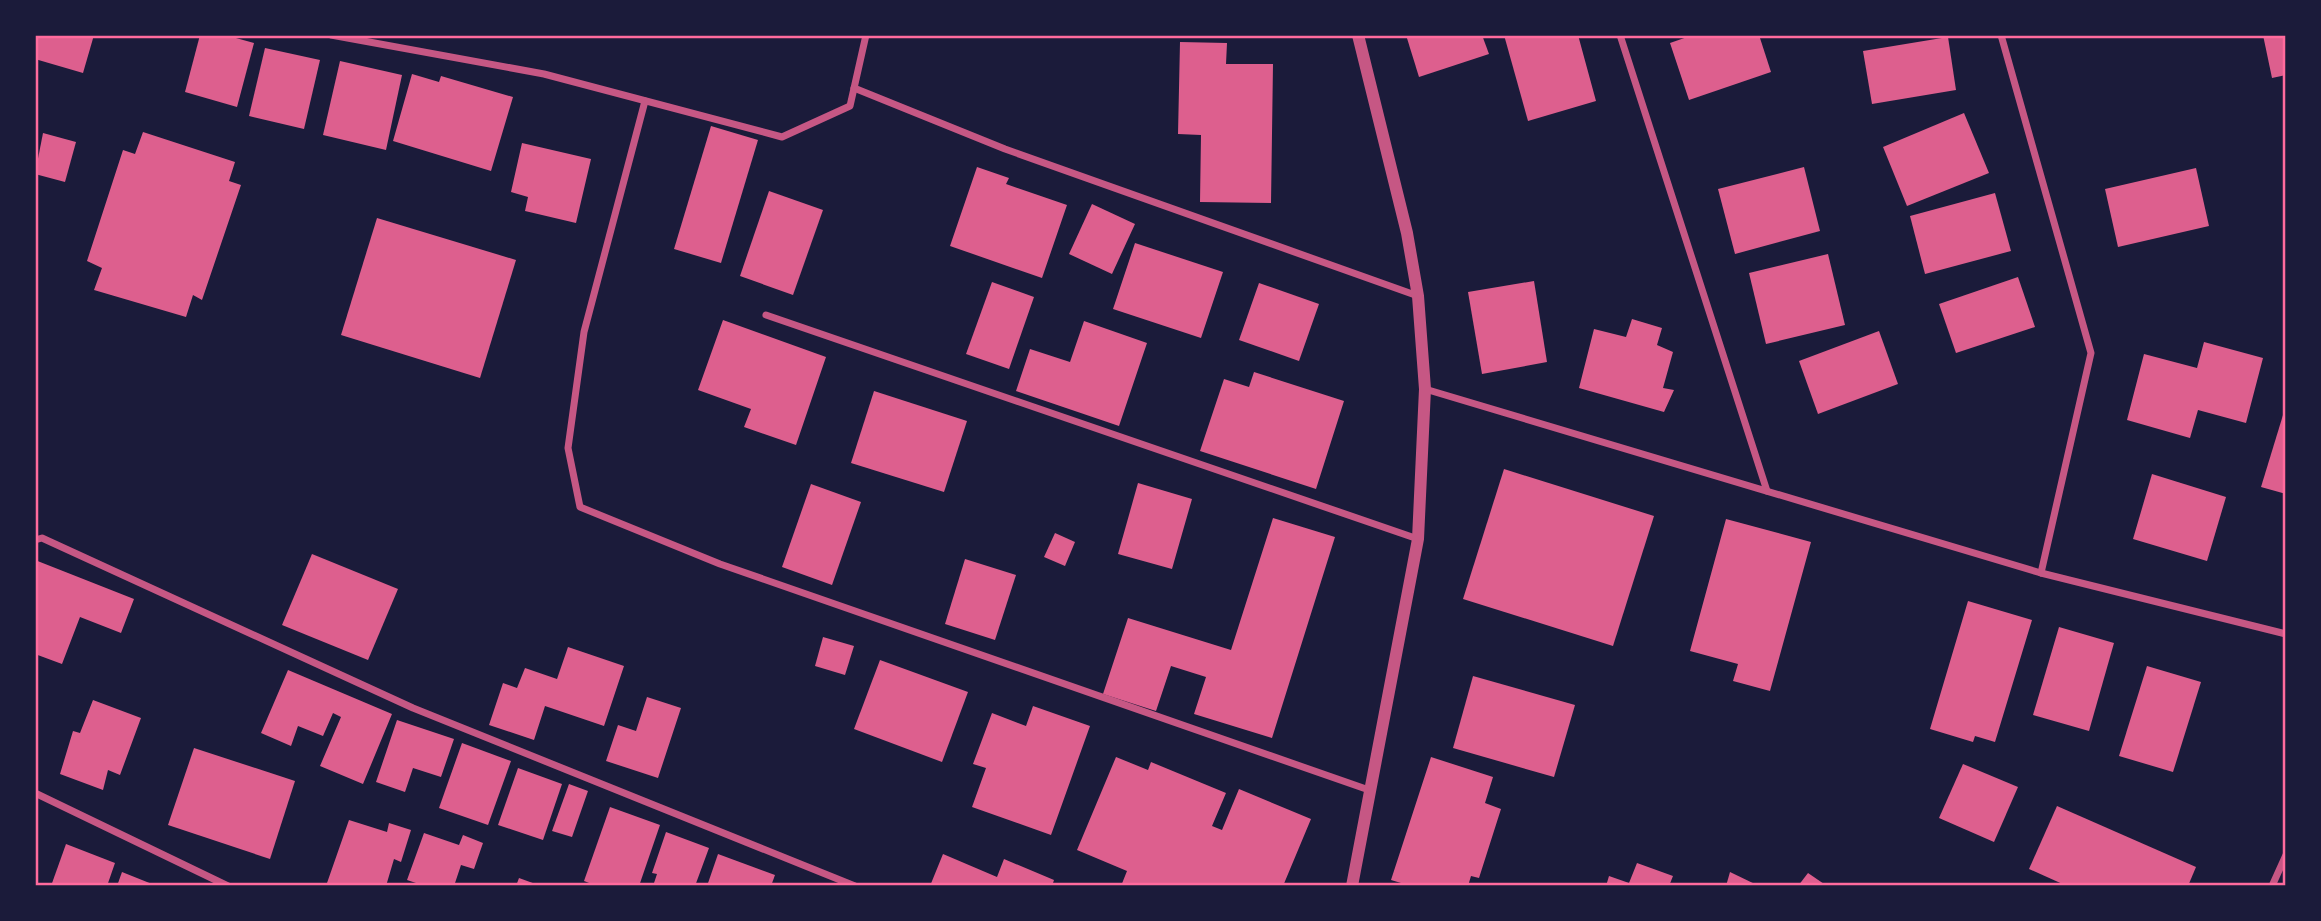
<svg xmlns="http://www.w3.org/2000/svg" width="2321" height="921" font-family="Mulish,sans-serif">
<rect width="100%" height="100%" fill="#1b1b3a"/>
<g fill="#dd5f8e">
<polygon points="35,35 94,35 83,73 35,59"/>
<polygon points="200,35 225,35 254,43 237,107 185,92"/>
<polygon points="1406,35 1482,35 1489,54 1419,77"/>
<polygon points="1504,35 1578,35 1596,101 1528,121"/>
<polygon points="1693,35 1759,35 1771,72 1689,100 1670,43"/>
<polygon points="2263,35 2286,35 2286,75 2272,78"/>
<polygon points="1948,37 1956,90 1872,104 1863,51"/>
<polygon points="1180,42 1227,43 1226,64 1273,64 1271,203 1200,202 1201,135 1178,134"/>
<polygon points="265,48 320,60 304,129 249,116"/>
<polygon points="340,61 402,75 386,150 323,135"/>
<polygon points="412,74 439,82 441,76 513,97 491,171 393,141"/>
<polygon points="1964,113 1989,173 1907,206 1883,147"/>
<polygon points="711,126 758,140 721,263 674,249"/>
<polygon points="143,132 235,162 229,181 241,185 202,300 193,295 186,317 94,290 102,268 87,261 123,150 135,154"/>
<polygon points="43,133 76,142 65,182 35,174"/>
<polygon points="522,143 591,159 576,223 525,211 528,197 511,192"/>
<polygon points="977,167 1009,178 1006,184 1067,205 1042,278 950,246"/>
<polygon points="1804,167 1820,231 1735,254 1718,189"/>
<polygon points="2196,168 2209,226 2118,247 2105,189"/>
<polygon points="769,191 823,210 793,295 740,276"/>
<polygon points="1995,193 2011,251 1925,274 1910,216"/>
<polygon points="1092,204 1135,224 1112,274 1069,254"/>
<polygon points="377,218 516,260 480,378 341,335"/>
<polygon points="1135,243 1223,272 1201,338 1113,309"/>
<polygon points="1828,254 1845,325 1766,344 1749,273"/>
<polygon points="2018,277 2035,327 1956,353 1939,304"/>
<polygon points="1534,281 1547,362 1482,374 1468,292"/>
<polygon points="992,282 1034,297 1009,369 966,354"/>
<polygon points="1259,283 1319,304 1299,361 1239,340"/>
<polygon points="1632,319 1662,328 1657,345 1673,352 1663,388 1674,390 1664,412 1579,388 1594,329 1626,337"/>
<polygon points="723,320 826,357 796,445 744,427 751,409 698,390"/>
<polygon points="1084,321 1147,343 1119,426 1016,391 1030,349 1070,362"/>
<polygon points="1879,331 1898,384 1818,414 1799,361"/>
<polygon points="2204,342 2263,358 2246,423 2198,410 2190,438 2127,420 2144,354 2197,368"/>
<polygon points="1254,372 1344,401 1316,489 1200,451 1224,379 1249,387"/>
<polygon points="874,391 967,421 944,492 851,463"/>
<polygon points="2283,415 2286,416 2286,494 2261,487"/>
<polygon points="1504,469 1654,516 1613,646 1463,599"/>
<polygon points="2152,474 2226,497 2207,561 2133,539"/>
<polygon points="1138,483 1192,499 1172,569 1118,554"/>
<polygon points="811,484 861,502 832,585 782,567"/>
<polygon points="1273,518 1335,537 1272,738 1194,714 1206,677 1171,666 1156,711 1103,694 1128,618 1231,650"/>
<polygon points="1726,519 1811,542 1770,691 1733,681 1738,664 1690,651"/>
<polygon points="1055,533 1075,542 1065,566 1044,557"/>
<polygon points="312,554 398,589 368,660 282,625"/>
<polygon points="965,559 1016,575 995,640 945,624"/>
<polygon points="35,560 134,599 121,633 80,617 62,664 35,654"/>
<polygon points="1968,601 2032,620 1995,742 1975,736 1973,742 1930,729"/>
<polygon points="2059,627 2114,643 2089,731 2033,715"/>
<polygon points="823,637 854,646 845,675 815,666"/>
<polygon points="568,647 624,666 604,726 545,706 534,740 489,725 503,683 517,688 525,668 557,679"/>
<polygon points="880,660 968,692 942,762 854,729"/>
<polygon points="2147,666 2201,682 2173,772 2119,756"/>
<polygon points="288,670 392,714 363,784 320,766 341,717 333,713 323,736 298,726 291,746 261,733"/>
<polygon points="1473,676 1575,705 1554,777 1453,748"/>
<polygon points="647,697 681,708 658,778 606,761 618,725 636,731"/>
<polygon points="93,700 141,718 120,775 108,770 103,790 60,774 73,731 80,733"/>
<polygon points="1033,706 1090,726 1051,835 972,807 986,768 973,764 992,713 1026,726"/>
<polygon points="397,720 454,739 441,777 413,768 405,792 376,782"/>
<polygon points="462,743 511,761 488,825 439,808"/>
<polygon points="194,748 295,781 270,859 168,825"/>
<polygon points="1116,757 1148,770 1151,762 1226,793 1212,826 1222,830 1239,789 1311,819 1283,886 1121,886 1127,871 1077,850"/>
<polygon points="1431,757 1493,777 1485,803 1501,809 1479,878 1471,876 1468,886 1411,886 1391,880"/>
<polygon points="1963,764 2018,787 1994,842 1939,818"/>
<polygon points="518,768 562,784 543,840 498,825"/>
<polygon points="569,784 588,791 572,837 552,831"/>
<polygon points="2057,806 2196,867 2188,886 2067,886 2029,869"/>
<polygon points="610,807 660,825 639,886 597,886 584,881"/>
<polygon points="349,820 387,832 389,823 411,830 401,862 394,859 386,886 327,883"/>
<polygon points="666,832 709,848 695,886 653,886 657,874 652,873"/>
<polygon points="424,833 459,845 463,835 483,843 474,869 461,865 454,886 425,886 407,880"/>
<polygon points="66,844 115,863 107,886 51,886"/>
<polygon points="718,854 775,875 771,886 707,886"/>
<polygon points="943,854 997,877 1004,859 1054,880 1052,886 930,886"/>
<polygon points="1637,863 1673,876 1669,886 1606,886 1609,876 1629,883"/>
<polygon points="122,872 157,886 117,886"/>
<polygon points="1730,872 1759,886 1726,886"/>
<polygon points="1808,873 1827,886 1798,886"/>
<polygon points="519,878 541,886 516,886"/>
</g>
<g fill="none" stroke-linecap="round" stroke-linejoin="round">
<g stroke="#c65784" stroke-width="7">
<polyline points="331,35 544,74 782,137 850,106 866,35"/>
<polyline points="1620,35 1767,491"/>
<polyline points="2001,35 2091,353 2041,573"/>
<polyline points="854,88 1005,149 1418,296"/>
<polyline points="645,101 584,332 568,448 580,507 720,564 1369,790"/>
<polyline points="766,315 1418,539"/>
<polyline points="1425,389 2041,573 2286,634"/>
<polyline points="35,540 42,538 413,708 855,886"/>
<polyline points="35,793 228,886"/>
<polyline points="2272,886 2286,855"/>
</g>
<polyline stroke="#c65784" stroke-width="12" points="1352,886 1418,539 1425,389 1418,296 1407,233 1358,35"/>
</g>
<rect width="2321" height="921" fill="none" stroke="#1b1b3a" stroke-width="74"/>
<rect x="37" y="37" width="2247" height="847" fill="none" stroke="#ff6b9d" stroke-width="2.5"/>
</svg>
